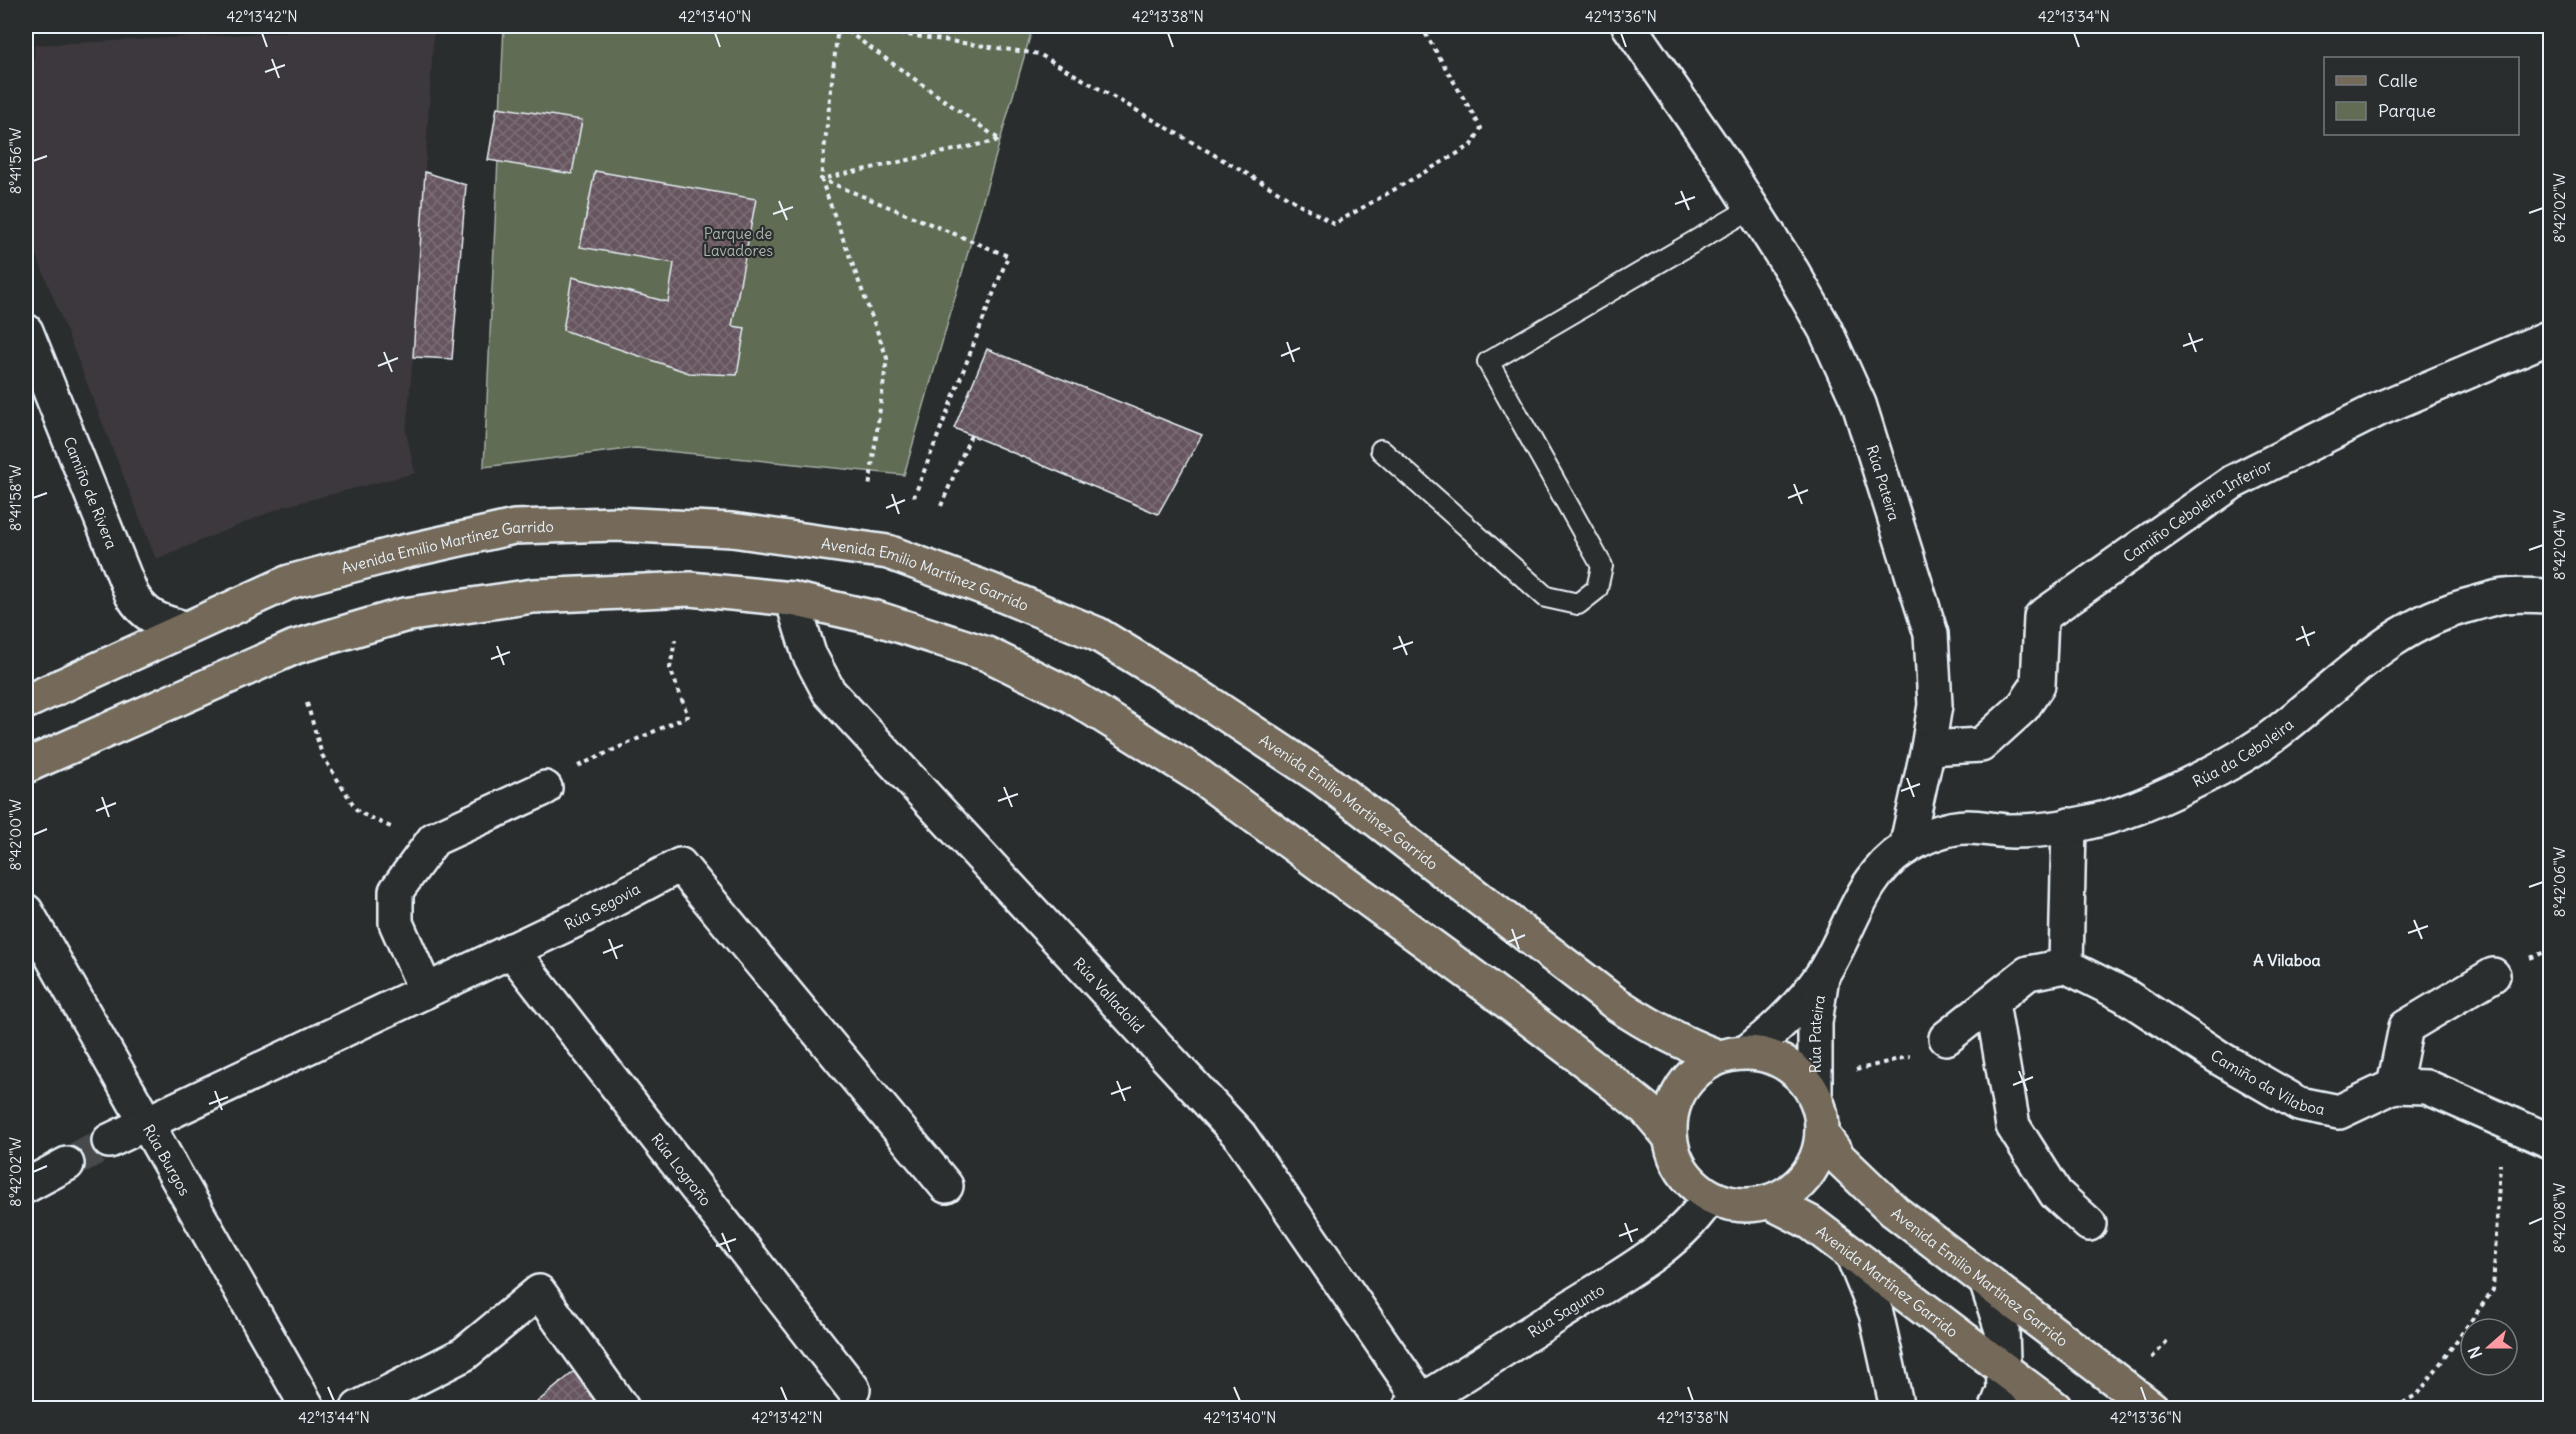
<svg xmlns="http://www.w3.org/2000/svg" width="2576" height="1434" font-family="Delius,sans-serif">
<defs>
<pattern id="building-cross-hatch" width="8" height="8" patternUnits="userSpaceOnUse" patternTransform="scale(1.5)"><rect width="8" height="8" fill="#66555e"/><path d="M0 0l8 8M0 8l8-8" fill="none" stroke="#7c6e76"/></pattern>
</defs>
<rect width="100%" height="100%" fill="#2a2d2e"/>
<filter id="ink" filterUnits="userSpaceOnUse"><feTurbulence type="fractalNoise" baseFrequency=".0167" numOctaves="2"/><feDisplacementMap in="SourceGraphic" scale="12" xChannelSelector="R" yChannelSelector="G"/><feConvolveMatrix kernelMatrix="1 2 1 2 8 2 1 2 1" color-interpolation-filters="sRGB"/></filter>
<g filter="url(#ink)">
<polygon fill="#3c393c" points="405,26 434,26 413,357 406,432 415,473 285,506 156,559 26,228 26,138 35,45"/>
<polygon fill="#606c53" stroke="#a4aea6" stroke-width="1.5" points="504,26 1033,26 904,475 636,448 484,467"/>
<g fill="url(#building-cross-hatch)" stroke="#e8f1f8" stroke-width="1.5">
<polygon points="497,107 582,120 572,174 488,160"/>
<polygon points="595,171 756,199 732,326 745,328 737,375 689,373 563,330 572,277 668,302 674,263 580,247"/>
<polygon points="425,172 466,185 452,359 413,357"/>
<polygon points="987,349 1202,435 1158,514 954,428"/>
<polygon points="576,1370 606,1408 530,1408"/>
</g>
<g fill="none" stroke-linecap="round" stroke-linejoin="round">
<polyline stroke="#464a4c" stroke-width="33" stroke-dasharray="33 16" stroke-linecap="butt" points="67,1164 109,1141"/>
<g stroke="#e8f1f8" stroke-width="24">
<polyline id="lane" points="1381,450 1546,597 1578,604 1597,589 1602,566 1488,362 1752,208"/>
</g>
<g stroke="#e8f1f8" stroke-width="38">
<g id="street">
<path id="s1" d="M 1629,26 L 1722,161 L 1792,271 L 1825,329 L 1859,404 L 1931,634 L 1935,705 L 1928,748 L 1906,848"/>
<path id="s2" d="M 26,331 L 132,595 C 146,618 159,621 184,628"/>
<path id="s3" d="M 792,599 L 809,654 L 829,692 L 1240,1136 L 1422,1401"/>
<path id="s4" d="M 1928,748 L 1981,745 L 2023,707 L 2038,685 L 2041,617 L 2233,482 L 2379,409 L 2550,337"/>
<path id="s5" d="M 26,911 L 308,1408"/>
<path id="s6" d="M 511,950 L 853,1389"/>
<path id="s7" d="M 2066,966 L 2124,995 L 2223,1060 L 2299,1104 L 2339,1112 L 2394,1086 L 2427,1087 L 2550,1141"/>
<polyline points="426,991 396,923 396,891 434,839 545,788"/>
<polyline points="1992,1003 2013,1126 2056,1194 2089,1224"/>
<polyline points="1946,1038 2028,973 2066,966 2069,825"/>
<polyline points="2394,1086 2406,1027 2493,975"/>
<path id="s8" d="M 109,1141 L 578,919 L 680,865 L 946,1186"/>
<polyline points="26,1186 67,1164"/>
<polyline points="1852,1254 1876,1313 1897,1408"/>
<polyline points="1986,1281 2002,1330 2004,1390 1997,1408"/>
<polyline points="358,1408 464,1354 539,1292 622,1408"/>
<path id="s9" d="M 1410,1408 C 1460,1378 1509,1346 1558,1315 C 1607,1283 1679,1248 1709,1197"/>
</g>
</g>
<g stroke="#e8f1f8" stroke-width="38">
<g id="secondary">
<path id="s10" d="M 1747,1052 C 1775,1030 1802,1004 1822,975 C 1850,933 1859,878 1904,849 C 1922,837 1946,827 1968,827 C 1983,827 1997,831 2012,831 C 2060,831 2111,820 2155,800 C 2193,783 2233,764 2267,740 C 2336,690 2386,625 2473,604 C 2484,601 2495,597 2506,596 C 2521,594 2536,596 2550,596"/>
<path id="s11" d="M 1815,1096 L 1815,1023 L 1822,976"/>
</g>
</g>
<g stroke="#e8f1f8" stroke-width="38">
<g id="primary">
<path id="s12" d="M 26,702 L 289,582 L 398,553 L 514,527 L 616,524 L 732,530 L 888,552 L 990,590 L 1097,634 L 1194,693 L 1322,778 L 1615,1003 C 1649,1026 1681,1043 1719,1057"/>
<polyline points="26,766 295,647 404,615 533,596 690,589 792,599 876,618 987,654 1070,695 1198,775 1489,988 1611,1081 1646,1109 1669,1136"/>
<circle cx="1746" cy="1129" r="76"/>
<path id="s13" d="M 1822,1134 L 1840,1159 L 1894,1211 L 2152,1408"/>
<path id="s14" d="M 1770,1202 L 1811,1223 L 2055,1408"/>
</g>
</g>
<g stroke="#e8f1f8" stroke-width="4" stroke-dasharray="4.5 4.5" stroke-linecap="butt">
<polyline points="838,26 821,179 887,358 869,488"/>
<polyline points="840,26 1000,140 821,179 1008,256 914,497"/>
<polyline points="846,26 1039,54 1334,224 1472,145 1481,128 1421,26"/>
<polyline points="941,506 971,435"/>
<polyline points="307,703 322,755 358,812 393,828"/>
<polyline points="578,766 688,716 670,668 675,640"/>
<polyline points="2530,958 2550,950"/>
<polyline points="1856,1070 1910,1056"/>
<polyline points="2152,1358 2167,1341"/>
<polyline points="2395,1408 2419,1393 2493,1290 2500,1164"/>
</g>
<use href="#lane" stroke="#2a2d2e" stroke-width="20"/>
<use href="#street" stroke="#2a2d2e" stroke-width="33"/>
<use href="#secondary" stroke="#2a2d2e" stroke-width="33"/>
<use href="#primary" stroke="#746a5a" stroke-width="33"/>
</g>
</g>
<path fill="none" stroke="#e8f1f8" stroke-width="2" d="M 262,33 L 267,47M 715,33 L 720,47M 1168,33 L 1173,47M 1621,33 L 1626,47M 2074,33 L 2079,47M 272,59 L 279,78M 265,72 L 285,65M 33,161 L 47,156M 1681,191 L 1689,210M 779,201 L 787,220M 1675,204 L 1695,197M 2529,213 L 2543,208M 773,214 L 793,207M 2189,333 L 2196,352M 1287,342 L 1294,362M 2183,346 L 2203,339M 384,352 L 392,372M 1281,356 L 1300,348M 378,366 L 398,358M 1794,484 L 1802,504M 892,494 L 899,514M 33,498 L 47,493M 1788,498 L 1808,490M 886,508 L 905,500M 2529,550 L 2543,545M 2302,626 L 2309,646M 1399,636 L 1407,655M 2296,640 L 2315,632M 497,646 L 504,665M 1393,649 L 1413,642M 491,659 L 510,652M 1907,778 L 1914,797M 1004,787 L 1012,807M 1901,791 L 1920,784M 102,797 L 109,817M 998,801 L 1018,794M 96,811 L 116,803M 33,835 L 47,829M 2529,887 L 2543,882M 2414,920 L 2422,939M 1512,929 L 1519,949M 2408,933 L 2428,926M 609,939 L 617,959M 1506,943 L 1525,935M 603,953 L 623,945M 2019,1071 L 2027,1091M 1117,1081 L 1125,1101M 2013,1085 L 2033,1077M 215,1091 L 222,1110M 1111,1094 L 1131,1087M 209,1104 L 228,1097M 33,1172 L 47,1166M 1625,1223 L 1632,1242M 2529,1224 L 2543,1218M 722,1233 L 730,1252M 1619,1236 L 1638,1229M 716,1246 L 736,1239M 328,1387 L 334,1401M 781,1387 L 787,1401M 1234,1387 L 1240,1401M 1688,1387 L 1693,1401M 2141,1387 L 2146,1401"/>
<g text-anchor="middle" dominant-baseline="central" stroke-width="4.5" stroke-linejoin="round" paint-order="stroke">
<g font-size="15" fill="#abb5ae" stroke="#2a2d2e">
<text x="738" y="233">Parque de<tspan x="738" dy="17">Lavadores</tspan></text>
</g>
<g font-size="15" fill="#e8f1f8" stroke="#2a2d2e">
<text stroke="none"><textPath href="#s1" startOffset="526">Rúa Pateira</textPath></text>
<text stroke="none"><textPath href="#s2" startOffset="174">Camiño de Rivera</textPath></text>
<text stroke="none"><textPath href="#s4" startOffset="394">Camiño Ceboleira Inferior</textPath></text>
<text stroke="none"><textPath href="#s12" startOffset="452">Avenida Emilio Martínez Garrido</textPath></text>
<text stroke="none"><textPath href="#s12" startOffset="938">Avenida Emilio Martínez Garrido</textPath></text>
<text stroke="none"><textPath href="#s10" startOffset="620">Rúa da Ceboleira</textPath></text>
<text stroke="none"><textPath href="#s12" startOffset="1424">Avenida Emilio Martínez Garrido</textPath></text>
<text stroke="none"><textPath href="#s8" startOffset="546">Rúa Segovia</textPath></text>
<text stroke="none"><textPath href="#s3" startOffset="513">Rúa Valladolid</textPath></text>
<text stroke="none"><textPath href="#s11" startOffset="62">Rúa Pateira</textPath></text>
<text stroke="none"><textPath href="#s7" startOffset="234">Camiño da Vilaboa</textPath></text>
<text stroke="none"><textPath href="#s5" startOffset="286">Rúa Burgos</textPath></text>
<text stroke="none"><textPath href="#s6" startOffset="278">Rúa Logroño</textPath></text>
<text stroke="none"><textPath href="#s13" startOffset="214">Avenida Emilio Martínez Garrido</textPath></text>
<text stroke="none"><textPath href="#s14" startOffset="142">Avenida Martínez Garrido</textPath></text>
<text stroke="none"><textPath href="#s9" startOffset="184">Rúa Sagunto</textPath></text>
</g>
<g font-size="16" font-weight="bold" fill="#e8f1f8" stroke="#2a2d2e">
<text x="2287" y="960">A Vilaboa</text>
</g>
</g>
<rect width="2576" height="1434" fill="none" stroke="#2a2d2e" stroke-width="66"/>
<rect x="2324" y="57" width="195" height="78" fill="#2a2d2e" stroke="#767b7f" stroke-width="1.5"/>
<rect x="2336" y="76" width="30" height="9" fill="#746a5a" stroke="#767b7f" stroke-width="1.5"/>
<text x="2378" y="87" font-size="18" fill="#e8f1f8">Calle</text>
<rect x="2336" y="102" width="30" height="18" fill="#606c53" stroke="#767b7f" stroke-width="1.5"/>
<text x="2378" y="117" font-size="18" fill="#e8f1f8">Parque</text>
<g transform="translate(2489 1347) rotate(249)"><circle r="28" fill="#2a2d2e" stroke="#767b7f" stroke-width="1.5"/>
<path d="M0-4.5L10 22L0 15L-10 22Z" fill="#ff9aa2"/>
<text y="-9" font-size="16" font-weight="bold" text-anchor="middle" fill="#e8f1f8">N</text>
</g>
<rect x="33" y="33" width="2510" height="1368" fill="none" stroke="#e8f1f8" stroke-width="2"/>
<g font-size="15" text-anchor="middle" fill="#e8f1f8">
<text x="262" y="22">42°13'42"N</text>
<text x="715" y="22">42°13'40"N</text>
<text x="1168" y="22">42°13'38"N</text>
<text x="1621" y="22">42°13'36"N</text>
<text x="2074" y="22">42°13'34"N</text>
<text transform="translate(16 161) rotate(-90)" y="5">8°41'56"W</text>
<text transform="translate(2560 208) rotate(-90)" y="5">8°42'02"W</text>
<text transform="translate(16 498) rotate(-90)" y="5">8°41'58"W</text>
<text transform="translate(2560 545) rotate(-90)" y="5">8°42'04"W</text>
<text transform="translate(16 835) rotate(-90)" y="5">8°42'00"W</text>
<text transform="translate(2560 882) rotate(-90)" y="5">8°42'06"W</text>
<text transform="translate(16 1172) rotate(-90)" y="5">8°42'02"W</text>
<text transform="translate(2560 1218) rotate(-90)" y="5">8°42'08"W</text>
<text x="334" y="1423">42°13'44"N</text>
<text x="787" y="1423">42°13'42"N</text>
<text x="1240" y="1423">42°13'40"N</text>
<text x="1693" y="1423">42°13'38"N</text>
<text x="2146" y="1423">42°13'36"N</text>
</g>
</svg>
